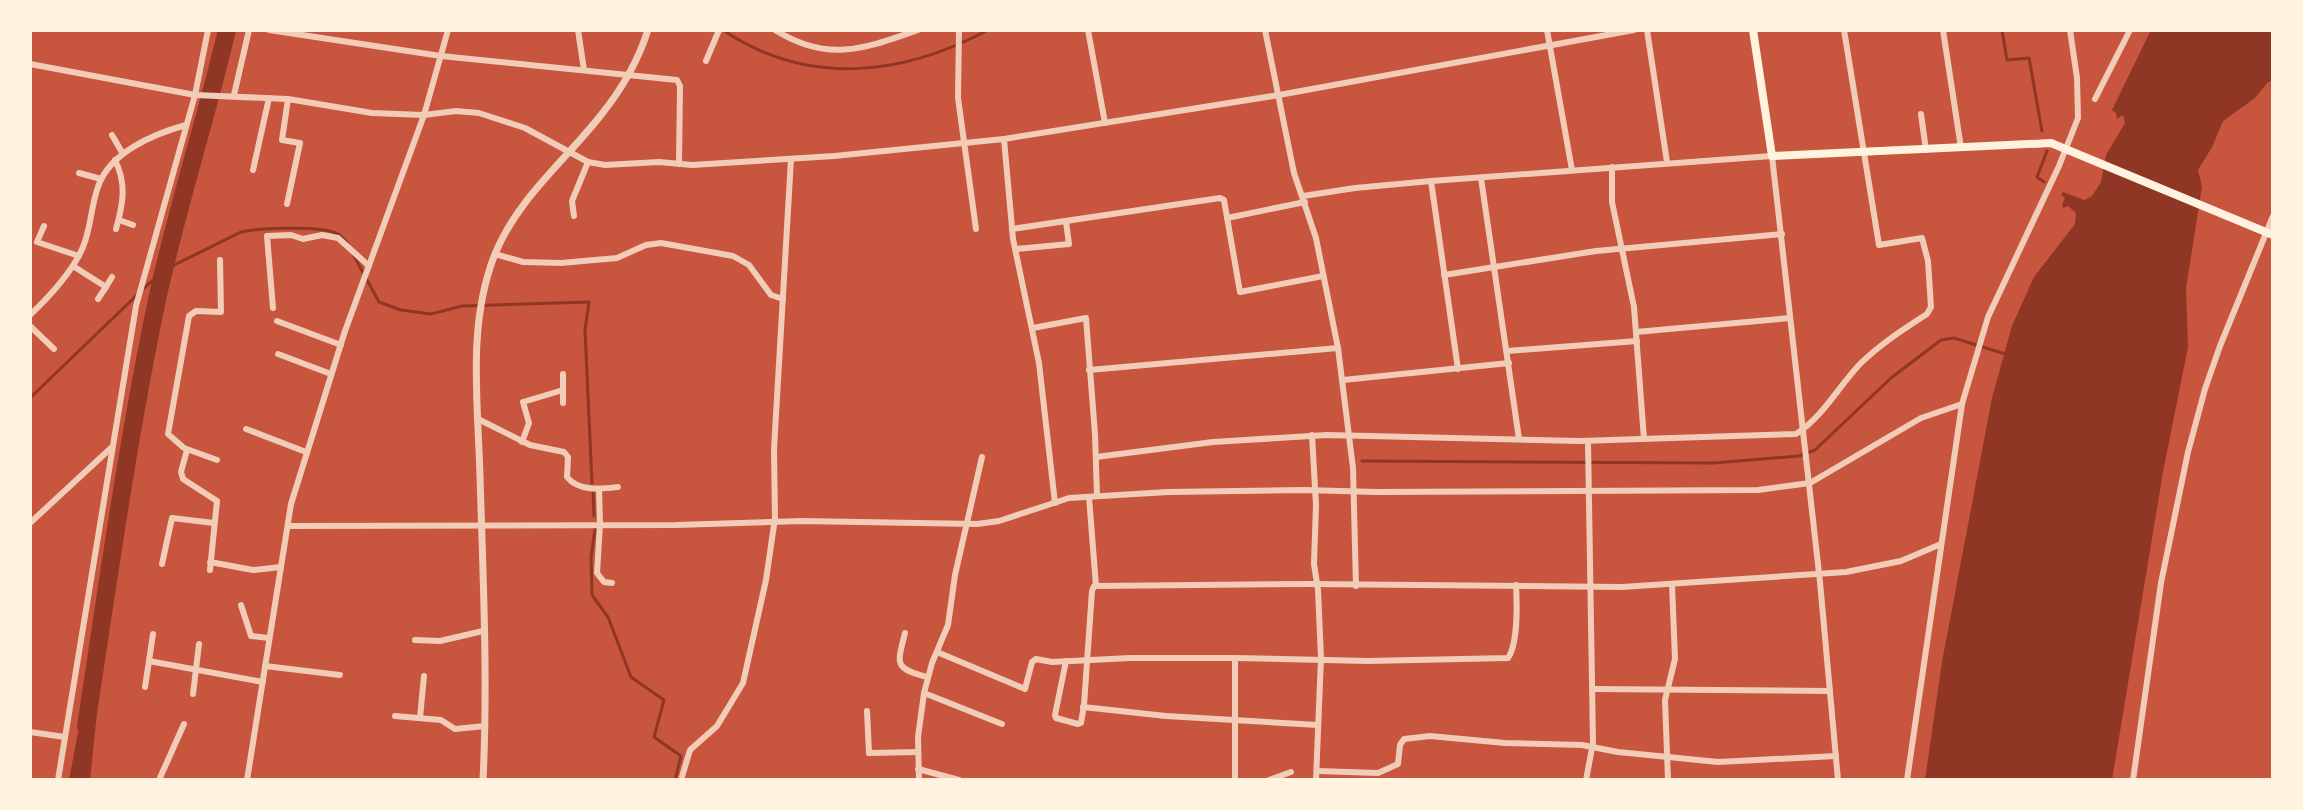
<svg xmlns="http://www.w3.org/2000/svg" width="2303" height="810" font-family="'DM Sans',sans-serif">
<rect width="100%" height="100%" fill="#c8553d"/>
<g fill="#8f3625">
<polygon points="2151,30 2273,30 2273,80 2267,83 2255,98 2223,121 2212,147 2198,170 2202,187 2186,288 2188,347 2163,472 2112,780 1925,780 1942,662 1992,398 2012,326 2034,277 2075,224 2076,213 2068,206 2063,208 2062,205 2065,198 2061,195 2063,192 2084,200 2092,196 2101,182 2106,155 2125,123 2123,115 2117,119 2116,113 2112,110"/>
<polygon points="84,701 98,703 90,780 69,780"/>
</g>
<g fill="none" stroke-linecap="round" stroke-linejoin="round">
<g stroke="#8f3625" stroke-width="3">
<path d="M 723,30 C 807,87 902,76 988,30"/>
<polyline points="2002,30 2007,60 2029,58 2042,131"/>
<polyline points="2044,182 2037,177 2047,151"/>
<polyline points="353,254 379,302 401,310 431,314 462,306 589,302 585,330 592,483"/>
<path d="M 142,290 L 164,270 L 241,232 C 259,228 316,226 333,232 C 340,234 344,239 348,244"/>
<polyline points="30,398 137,295"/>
<polyline points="1362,461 1714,463 1799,456 1815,450 1891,378 1941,340 1954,338 2005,354"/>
<polyline points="593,492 594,516"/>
<polyline points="595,529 591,557 592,595 608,617 631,677 664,700 654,737 681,756 675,780"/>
</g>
<path stroke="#8f3625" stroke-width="18" d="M 86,726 C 108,582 128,437 158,295 C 178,205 206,119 227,30"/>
<g stroke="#f1ccb7" stroke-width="6">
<polyline points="269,30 441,56 677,80 680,86 679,164"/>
<polyline points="578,30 584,70"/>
<path d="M 775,30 C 828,63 864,49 918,30"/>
<polyline points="959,30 958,98 976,229"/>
<polyline points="1088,30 1105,123"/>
<polyline points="1265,30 1294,173 1316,238 1338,348 1353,468 1356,586"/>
<polyline points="1547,30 1572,170"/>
<polyline points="1647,30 1667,162"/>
<polyline points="1943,30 1961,148"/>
<polyline points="706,61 719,30"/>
<polyline points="30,64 195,95 288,99 372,113 424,115 456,111 479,113 525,128 588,162 605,165 659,162 692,165 834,156 1004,139 1279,95 1634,30"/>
<polyline points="234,95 249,30"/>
<polyline points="2095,99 2130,30"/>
<polyline points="1921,114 1926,150"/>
<polyline points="112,135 123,154"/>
<polyline points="1004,139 1013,239 1039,363 1055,503"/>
<path d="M 115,160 C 127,184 123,204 116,229"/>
<polyline points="1612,167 1612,202 1634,307 1644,439"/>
<polyline points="253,170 269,98"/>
<polyline points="79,173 101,179"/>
<polyline points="1481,178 1519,439"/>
<polyline points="1431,181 1458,369"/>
<polyline points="1303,196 1355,188 1431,181 1772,156 1820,582 1838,780"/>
<polyline points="287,204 300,143 282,140 288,99"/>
<polyline points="574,216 572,201 588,162"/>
<polyline points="1227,218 1305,202"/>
<polyline points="119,220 133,225"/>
<polyline points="44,226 37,242 79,256"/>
<polyline points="1012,229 1220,198 1224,200 1240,292 1323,276"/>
<polyline points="1016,249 1069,244 1066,222"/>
<polyline points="495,254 523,262 561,263 617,258 646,245 661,243 733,256 749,265 771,295 783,299"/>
<polyline points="73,266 106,287 112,277"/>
<polyline points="1444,275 1596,251 1782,234"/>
<polyline points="98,299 106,287"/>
<polyline points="273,308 267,236 291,235 303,239 322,235 338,238 369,266"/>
<path d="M 30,315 C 50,296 72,273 83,247 C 91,228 91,206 98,187 C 109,153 153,134 186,125"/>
<polyline points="277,321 341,345"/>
<polyline points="30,326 54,349"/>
<polyline points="1033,328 1086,318 1095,434 1097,496"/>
<polyline points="1636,332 1790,318"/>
<polyline points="1507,351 1637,341"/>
<polyline points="278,354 331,374"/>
<polyline points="1089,370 1338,348"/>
<polyline points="1343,380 1509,363"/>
<polyline points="563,403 563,374"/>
<path d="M 478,419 L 530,445 L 564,452 L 568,457 L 567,477 C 579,492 601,489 618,487"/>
<polyline points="246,429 306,452"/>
<polyline points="1312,435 1316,505 1314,564 1318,590 1321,658 1316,780"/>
<polyline points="522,442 529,423 523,402 563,390"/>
<polyline points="187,450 181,472 183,479 217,501 210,570"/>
<path d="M 1096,457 L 1213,442 L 1327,435 L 1580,441 L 1796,434 C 1823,417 1838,387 1860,364 C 1880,344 1904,329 1927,314 L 1931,307 L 1928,261 L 1922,238 L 1879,245 L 1844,30"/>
<polyline points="217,460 184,448 168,434 189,316 196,311 221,312 220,260"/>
<polyline points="599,489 600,524 597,573 604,582 612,583"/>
<polyline points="1089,497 1096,586"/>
<polyline points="30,523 111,448"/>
<polyline points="288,526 676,525 801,521 977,524 999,521 1069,498 1168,492 1304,490 1377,492 1758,490 1810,483 1921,418 1962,404"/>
<polyline points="210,562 253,570 281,567"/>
<polyline points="162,564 172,518 214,523"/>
<polyline points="241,605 251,636 269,638"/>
<path d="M 905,633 C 897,665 894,668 927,677"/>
<polyline points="415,640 440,641 483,631"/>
<path d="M 937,652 L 1025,689 L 1032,662 L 1036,659 L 1052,662 L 1130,658 L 1235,658 L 1368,661 L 1508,658 C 1518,644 1517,603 1516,585"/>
<polyline points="1235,658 1235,780"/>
<polyline points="149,661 153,634"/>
<polyline points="1066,661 1055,715 1056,718 1078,724 1081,723 1084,705 1092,591 1094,586 1309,584 1622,587 1846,572 1901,561 1941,544"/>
<polyline points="265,666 340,675"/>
<polyline points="145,687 149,661 263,682"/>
<polyline points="1593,689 1830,691"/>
<polyline points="924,693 1002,724"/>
<polyline points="193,694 199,644"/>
<polyline points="1083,707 1166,716 1318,725"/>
<polyline points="867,711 869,753 918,752"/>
<polyline points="395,716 441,720 455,729 485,726"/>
<polyline points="420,718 424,676"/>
<polyline points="30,732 65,737"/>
<polyline points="918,769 959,780"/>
<polyline points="1317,771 1378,773 1398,764 1400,745 1404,739 1430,736 1505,743 1582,745 1618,752 1718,762 1836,756"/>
<polyline points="58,780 136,306 195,95 208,30"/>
<polyline points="159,780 184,724"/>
<polyline points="247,780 291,504 345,331 424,115 448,30"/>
<polyline points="681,780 690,750 717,726 743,683 766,580 775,518 774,449 791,159"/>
<polyline points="919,780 918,737 924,693 932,663 948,625 955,575 982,457"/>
<polyline points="1269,780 1291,772"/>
<polyline points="1586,780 1593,743 1588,441"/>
<polyline points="1668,780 1665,700 1675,659 1672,584"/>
<polyline points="1907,780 1962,404 1988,317 2059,166 2078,118 2077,78 2070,30"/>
<polyline points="2133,780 2161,583 2188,452 2205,389 2220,346 2273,216"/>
</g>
<path stroke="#f1ccb7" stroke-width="7" d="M 483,780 C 488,679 483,577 480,476 C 478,403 467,324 495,254 C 518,198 565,161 601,115 C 622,89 638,61 648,30"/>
<polyline stroke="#fff3e0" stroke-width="8" points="1753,30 1772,156 2051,143 2273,235"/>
</g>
<rect width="2303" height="810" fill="none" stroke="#fff3e0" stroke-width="64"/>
</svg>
